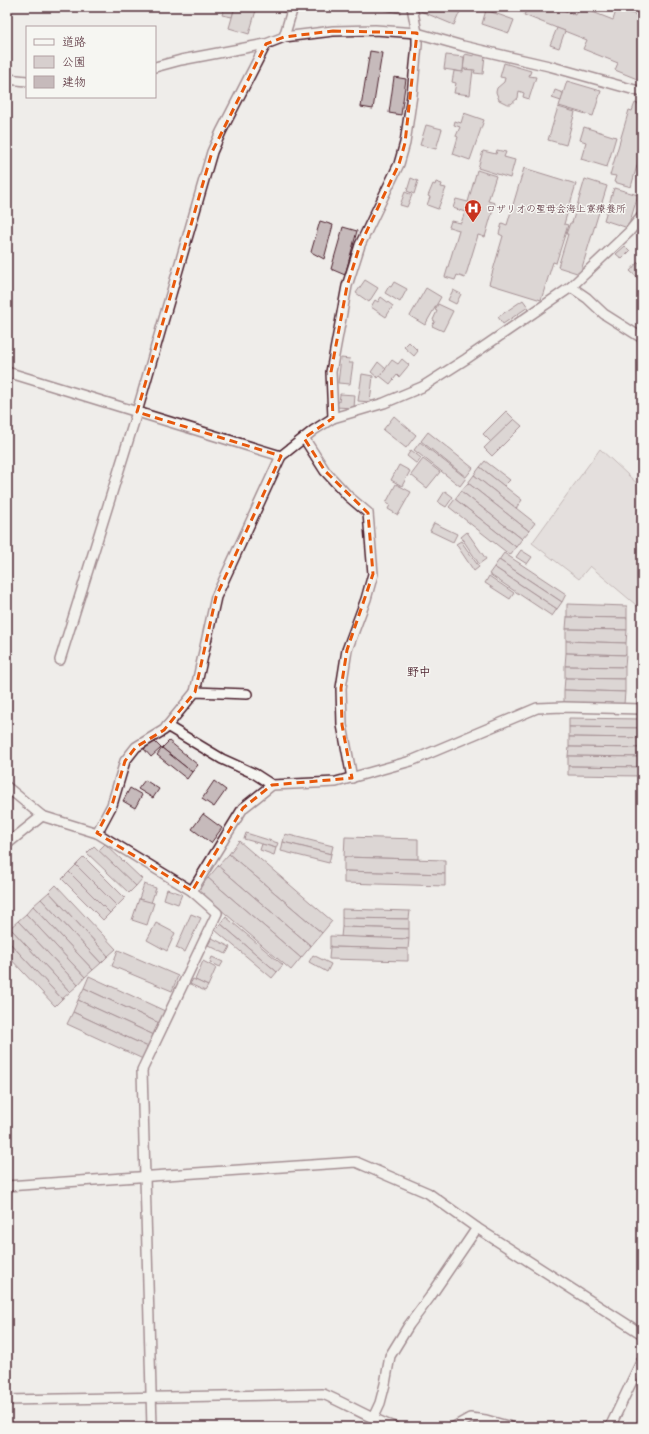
<svg xmlns="http://www.w3.org/2000/svg" width="649" height="1434" font-family="Mali,'Klee One',sans-serif">
<rect width="100%" height="100%" fill="#efedea"/>
<filter id="ink" filterUnits="userSpaceOnUse"><feTurbulence type="fractalNoise" baseFrequency=".025" numOctaves="2"/><feDisplacementMap in="SourceGraphic" scale="8" xChannelSelector="R" yChannelSelector="G"/><feConvolveMatrix kernelMatrix="1 2 1 2 8 2 1 2 1" color-interpolation-filters="sRGB"/></filter>
<g filter="url(#ink)">
<polygon fill="#d7cfce" stroke="#90777c" points="600,449 642,488 642,610 590,566 579,579 532,543"/>
<g fill="#c6babb" stroke="#4a1f2b">
<polygon points="225,7 234,10 232,17 222,15"/>
<polygon points="235,7 257,7 249,34 229,28"/>
<polygon points="279,7 288,7 286,13 278,11"/>
<polygon points="384,7 402,7 400,13 384,10"/>
<polygon points="419,7 462,7 454,25 418,10"/>
<polygon points="528,7 558,7 558,8 575,15 579,7 580,7 613,20 617,8 642,17 642,81 615,70 618,63 583,49 587,40 524,15"/>
<polygon points="486,10 514,20 509,33 482,24"/>
<polygon points="557,28 565,31 559,48 550,45"/>
<polygon points="370,51 382,53 373,109 361,107"/>
<polygon points="474,53 485,55 483,74 474,73 475,70 463,69 465,54 474,56"/>
<polygon points="446,55 464,57 463,72 444,69"/>
<polygon points="504,63 531,71 529,76 536,77 529,99 523,97 524,93 519,91 518,98 511,104 507,104 499,100 496,92 497,88 504,82 505,78 500,77"/>
<polygon points="463,69 473,70 470,95 454,93 456,83 452,82 454,71 463,72"/>
<polygon points="394,77 406,79 401,115 389,113"/>
<polygon points="567,81 601,91 593,116 559,106"/>
<polygon points="555,90 563,93 561,101 552,98"/>
<polygon points="635,103 642,105 642,148 631,187 614,182 616,176 610,175 629,110 632,111"/>
<polygon points="558,107 575,112 566,145 548,140"/>
<polygon points="464,113 484,120 470,160 453,154 458,137 456,136 460,127 454,125 455,121 461,123"/>
<polygon points="426,125 442,129 436,149 420,145"/>
<polygon points="584,127 616,137 607,167 581,159 586,142 580,140"/>
<polygon points="497,150 506,152 504,157 515,160 510,178 478,168 483,151 496,154"/>
<polygon points="524,168 576,184 564,224 568,225 556,263 553,262 541,300 489,284 503,236 499,234 502,223 507,225"/>
<polygon points="477,170 496,176 488,201 495,203 485,237 478,235 465,278 457,275 455,280 445,277 459,230 449,227 451,221 461,223 465,212 453,208 456,199 468,202"/>
<polygon points="411,178 418,181 414,194 407,191"/>
<polygon points="585,179 607,186 580,274 558,267 568,234 566,234 570,223 572,223"/>
<polygon points="436,182 442,184 441,187 446,188 438,209 427,205 430,197 428,196 433,184 435,185"/>
<polygon points="614,188 638,195 628,228 604,220"/>
<polygon points="405,192 412,195 407,207 400,205"/>
<polygon points="320,221 333,225 324,259 311,252"/>
<polygon points="343,227 357,231 345,275 331,269"/>
<polygon points="625,246 630,251 622,259 616,254"/>
<polygon points="638,262 642,267 642,278 640,280 630,271"/>
<polygon points="365,280 378,288 369,302 356,293"/>
<polygon points="394,282 407,289 400,302 385,293 389,286 391,287"/>
<polygon points="426,288 441,297 425,325 410,316"/>
<polygon points="453,290 461,294 456,304 448,300"/>
<polygon points="381,297 393,306 386,317 371,307 375,300 378,302"/>
<polygon points="523,300 528,307 503,324 498,317"/>
<polygon points="438,304 453,311 443,331 432,326 435,321 433,320 437,311 435,310"/>
<polygon points="409,342 418,351 414,356 404,347"/>
<polygon points="341,358 350,359 349,363 353,363 350,384 338,383"/>
<polygon points="402,359 409,365 399,377 397,375 390,384 380,376 392,360 398,364"/>
<polygon points="378,362 386,369 378,378 371,372"/>
<polygon points="362,374 373,376 370,402 358,401"/>
<polygon points="340,394 355,395 354,408 335,407 336,402 339,402"/>
<polygon points="506,411 514,419 491,442 483,434"/>
<polygon points="394,416 416,435 406,448 383,430"/>
<polygon points="514,419 522,426 492,456 484,448"/>
<polygon points="428,432 473,468 466,477 421,441"/>
<polygon points="420,442 466,478 460,486 414,450"/>
<polygon points="411,450 421,458 417,464 407,456"/>
<polygon points="423,459 440,472 427,488 411,475"/>
<polygon points="485,461 510,480 504,486 480,467"/>
<polygon points="399,465 410,471 402,486 391,480"/>
<polygon points="480,467 522,500 516,508 474,475"/>
<polygon points="474,475 535,523 529,531 468,483"/>
<polygon points="468,483 529,531 522,539 461,491"/>
<polygon points="396,484 411,492 398,515 388,509 390,505 386,503"/>
<polygon points="445,491 453,497 446,507 438,502"/>
<polygon points="461,491 522,539 516,547 455,499"/>
<polygon points="455,499 516,547 510,555 449,507"/>
<polygon points="434,523 457,534 453,542 430,531"/>
<polygon points="467,532 486,559 479,564 461,537"/>
<polygon points="461,541 479,567 474,571 456,544"/>
<polygon points="521,550 532,557 527,564 516,557"/>
<polygon points="504,553 566,594 562,602 499,560"/>
<polygon points="499,560 562,602 557,609 494,567"/>
<polygon points="494,567 557,609 552,616 489,574"/>
<polygon points="489,576 514,593 510,599 485,583"/>
<polygon points="567,604 627,606 627,618 567,617"/>
<polygon points="567,617 627,618 627,630 566,629"/>
<polygon points="566,629 627,630 626,643 566,641"/>
<polygon points="566,641 626,643 626,655 566,653"/>
<polygon points="566,653 626,655 625,667 565,666"/>
<polygon points="565,666 625,667 625,679 565,678"/>
<polygon points="565,678 625,679 625,692 564,690"/>
<polygon points="564,690 625,692 624,704 564,702"/>
<polygon points="569,718 642,719 642,728 569,727"/>
<polygon points="569,727 642,728 642,738 569,737"/>
<polygon points="569,737 642,738 642,748 569,747"/>
<polygon points="153,740 161,748 151,757 144,749"/>
<polygon points="169,741 198,765 192,772 162,748"/>
<polygon points="569,747 642,748 642,757 568,756"/>
<polygon points="162,748 192,772 187,779 157,755"/>
<polygon points="568,756 642,757 642,767 568,766"/>
<polygon points="568,766 642,767 642,776 568,775"/>
<polygon points="145,780 159,789 153,798 138,789"/>
<polygon points="214,781 226,790 214,807 202,799"/>
<polygon points="130,788 142,795 135,808 123,801"/>
<polygon points="203,814 222,828 211,843 192,829"/>
<polygon points="246,833 278,843 276,848 244,839"/>
<polygon points="285,834 333,846 331,854 283,842"/>
<polygon points="345,837 418,839 418,859 344,857"/>
<polygon points="239,841 332,921 322,933 229,854"/>
<polygon points="283,842 331,854 329,863 281,851"/>
<polygon points="105,844 142,879 136,886 98,851"/>
<polygon points="262,844 276,848 274,855 260,850"/>
<polygon points="94,846 136,886 129,893 87,853"/>
<polygon points="229,854 322,933 311,946 218,866"/>
<polygon points="84,857 125,898 117,906 76,865"/>
<polygon points="344,857 445,860 445,874 344,871"/>
<polygon points="76,865 117,906 110,913 69,872"/>
<polygon points="218,866 311,946 301,958 208,878"/>
<polygon points="344,871 445,874 445,886 344,883"/>
<polygon points="69,872 110,913 103,920 62,879"/>
<polygon points="208,878 301,958 291,970 198,890"/>
<polygon points="144,884 156,888 151,903 139,899"/>
<polygon points="56,885 116,949 108,956 49,892"/>
<polygon points="167,889 182,894 178,904 164,899"/>
<polygon points="49,892 108,956 101,963 41,899"/>
<polygon points="41,899 101,963 93,970 33,906"/>
<polygon points="139,899 154,903 147,925 132,920"/>
<polygon points="33,906 93,970 85,977 26,914"/>
<polygon points="342,909 410,911 409,919 342,918"/>
<polygon points="26,914 85,977 78,985 18,921"/>
<polygon points="191,914 201,918 185,952 176,948"/>
<polygon points="226,917 283,965 277,972 221,924"/>
<polygon points="342,918 409,919 409,929 342,927"/>
<polygon points="18,921 78,985 70,992 10,928"/>
<polygon points="156,923 175,933 167,951 147,940"/>
<polygon points="221,924 277,972 272,978 215,930"/>
<polygon points="342,927 409,929 409,939 341,937"/>
<polygon points="10,928 70,992 62,999 7,940 7,931"/>
<polygon points="330,936 409,939 408,949 330,947"/>
<polygon points="212,938 230,947 226,954 208,945"/>
<polygon points="7,940 62,999 55,1006 7,955"/>
<polygon points="330,947 408,949 408,961 329,959"/>
<polygon points="118,950 178,976 172,991 112,966"/>
<polygon points="313,955 331,964 327,972 309,962"/>
<polygon points="212,957 223,962 220,967 210,962"/>
<polygon points="203,961 216,968 208,986 195,980"/>
<polygon points="89,976 165,1011 159,1023 84,988"/>
<polygon points="193,979 208,986 205,991 190,984"/>
<polygon points="84,988 159,1023 154,1035 78,1000"/>
<polygon points="78,1000 154,1035 148,1047 73,1012"/>
<polygon points="73,1012 148,1047 143,1059 67,1024"/>
</g>
<g fill="none" stroke-linecap="round" stroke-linejoin="round">
<g stroke="#4a1f2b" stroke-width="12">
<g id="minor">
<polyline points="284,37 293,7"/>
<polyline points="155,67 181,60 266,44 284,37 333,31 375,30 417,33 463,46 549,66 642,92"/>
<polyline points="7,79 27,81"/>
<polyline points="571,287 587,298 604,314 642,338"/>
<polyline points="7,372 281,456 314,430 333,418 384,403 422,387 466,359 571,287 629,232 642,216"/>
<polyline points="333,418 331,372 347,286 360,245 399,164 405,143 412,95 417,45 417,33 412,7"/>
<polyline points="304,438 325,471 348,496 368,513 373,574 366,599 347,650 341,688 342,725 352,778"/>
<polyline points="60,660 137,412 212,152 221,132 266,44"/>
<polyline points="195,692 216,597 281,456"/>
<polyline points="167,726 222,759 255,774 272,785"/>
<polyline points="7,787 42,816 97,833 192,891 217,913 142,1070 152,1427"/>
<polyline points="97,833 112,805 125,761 136,747 164,730 195,692 247,694"/>
<polyline points="7,844 42,816"/>
<polyline points="192,891 243,808 272,785 336,782 411,761 537,708 564,707 642,709"/>
<polyline points="7,1186 356,1162 428,1193 477,1228 642,1334"/>
<path d="M 7,1400 L 323,1394 C 347,1404 369,1418 394,1427"/>
<polyline points="373,1418 380,1403 385,1384 390,1356 409,1325 430,1297 477,1228"/>
<polyline points="454,1427 470,1418 486,1420 511,1427"/>
<polyline points="610,1427 642,1360"/>
</g>
</g>
<use href="#minor" stroke="#f6f6f2" stroke-width="9"/>
</g>
</g>
<path d="M0 0H649V1434H0ZM 333,31 L 417,33 L 405,143 L 399,164 L 360,245 L 347,286 L 331,372 L 333,418 L 304,438 L 325,471 L 368,513 L 373,574 L 347,650 L 341,688 L 342,725 L 352,778 L 272,785 L 243,808 L 192,891 L 97,833 L 112,805 L 125,761 L 136,747 L 164,730 L 195,692 L 216,597 L 281,456 L 137,412 L 212,152 L 266,44 L 284,37 Z" fill="#efedea" fill-opacity=".55" fill-rule="evenodd"/>
<path fill="none" stroke="#e8590c" stroke-width="3" stroke-dasharray="8 5" stroke-linejoin="round" d="M 333,31 L 417,33 L 405,143 L 399,164 L 360,245 L 347,286 L 331,372 L 333,418 L 304,438 L 325,471 L 368,513 L 373,574 L 347,650 L 341,688 L 342,725 L 352,778 L 272,785 L 243,808 L 192,891 L 97,833 L 112,805 L 125,761 L 136,747 L 164,730 L 195,692 L 216,597 L 281,456 L 137,412 L 212,152 L 266,44 L 284,37 Z"/>
<defs>
<g id="hospital-pin" transform="scale(0.9)"><path d="M0 17L-7.5 6A9.5 9.5 0 1 1 7.5 6Z" fill="#c8321e" stroke="#f6f6f2"/><path d="M-5-5h3v3.5h4V-5h3V5h-3V1.5h-4V5h-3Z" fill="#fff"/></g>
</defs>
<g fill-rule="evenodd">
<use href="#hospital-pin" x="473" y="208"/>
</g>
<g text-anchor="middle" dominant-baseline="central" stroke-width="3" stroke-linejoin="round" paint-order="stroke">
<g font-size="10" fill="#4a1f2b" stroke="#f6f6f2" text-anchor="start">
<text x="486" y="208">ロザリオの聖母会海上寮療養所</text>
</g>
<g font-size="12" font-weight="bold" fill="#4a1f2b" stroke="#f6f6f2">
<text x="419" y="671">野中</text>
</g>
</g>
<rect width="649" height="1434" fill="none" stroke="#f6f6f2" stroke-width="24"/>
<rect x="12" y="12" width="625" height="1410" fill="none" stroke="#4a1f2b" stroke-width="1.5" filter="url(#ink)"/>
<rect x="26" y="26" width="130" height="72" fill="#f6f6f2" stroke="#b1a0a2"/>
<rect x="34" y="39" width="20" height="6" fill="#f6f6f2" stroke="#b1a0a2"/>
<text x="62" y="46" font-size="12" fill="#4a1f2b">道路</text>
<rect x="34" y="56" width="20" height="12" fill="#d7cfce" stroke="#b1a0a2"/>
<text x="62" y="66" font-size="12" fill="#4a1f2b">公園</text>
<rect x="34" y="76" width="20" height="12" fill="#c6babb" stroke="#b1a0a2"/>
<text x="62" y="86" font-size="12" fill="#4a1f2b">建物</text>
</svg>
